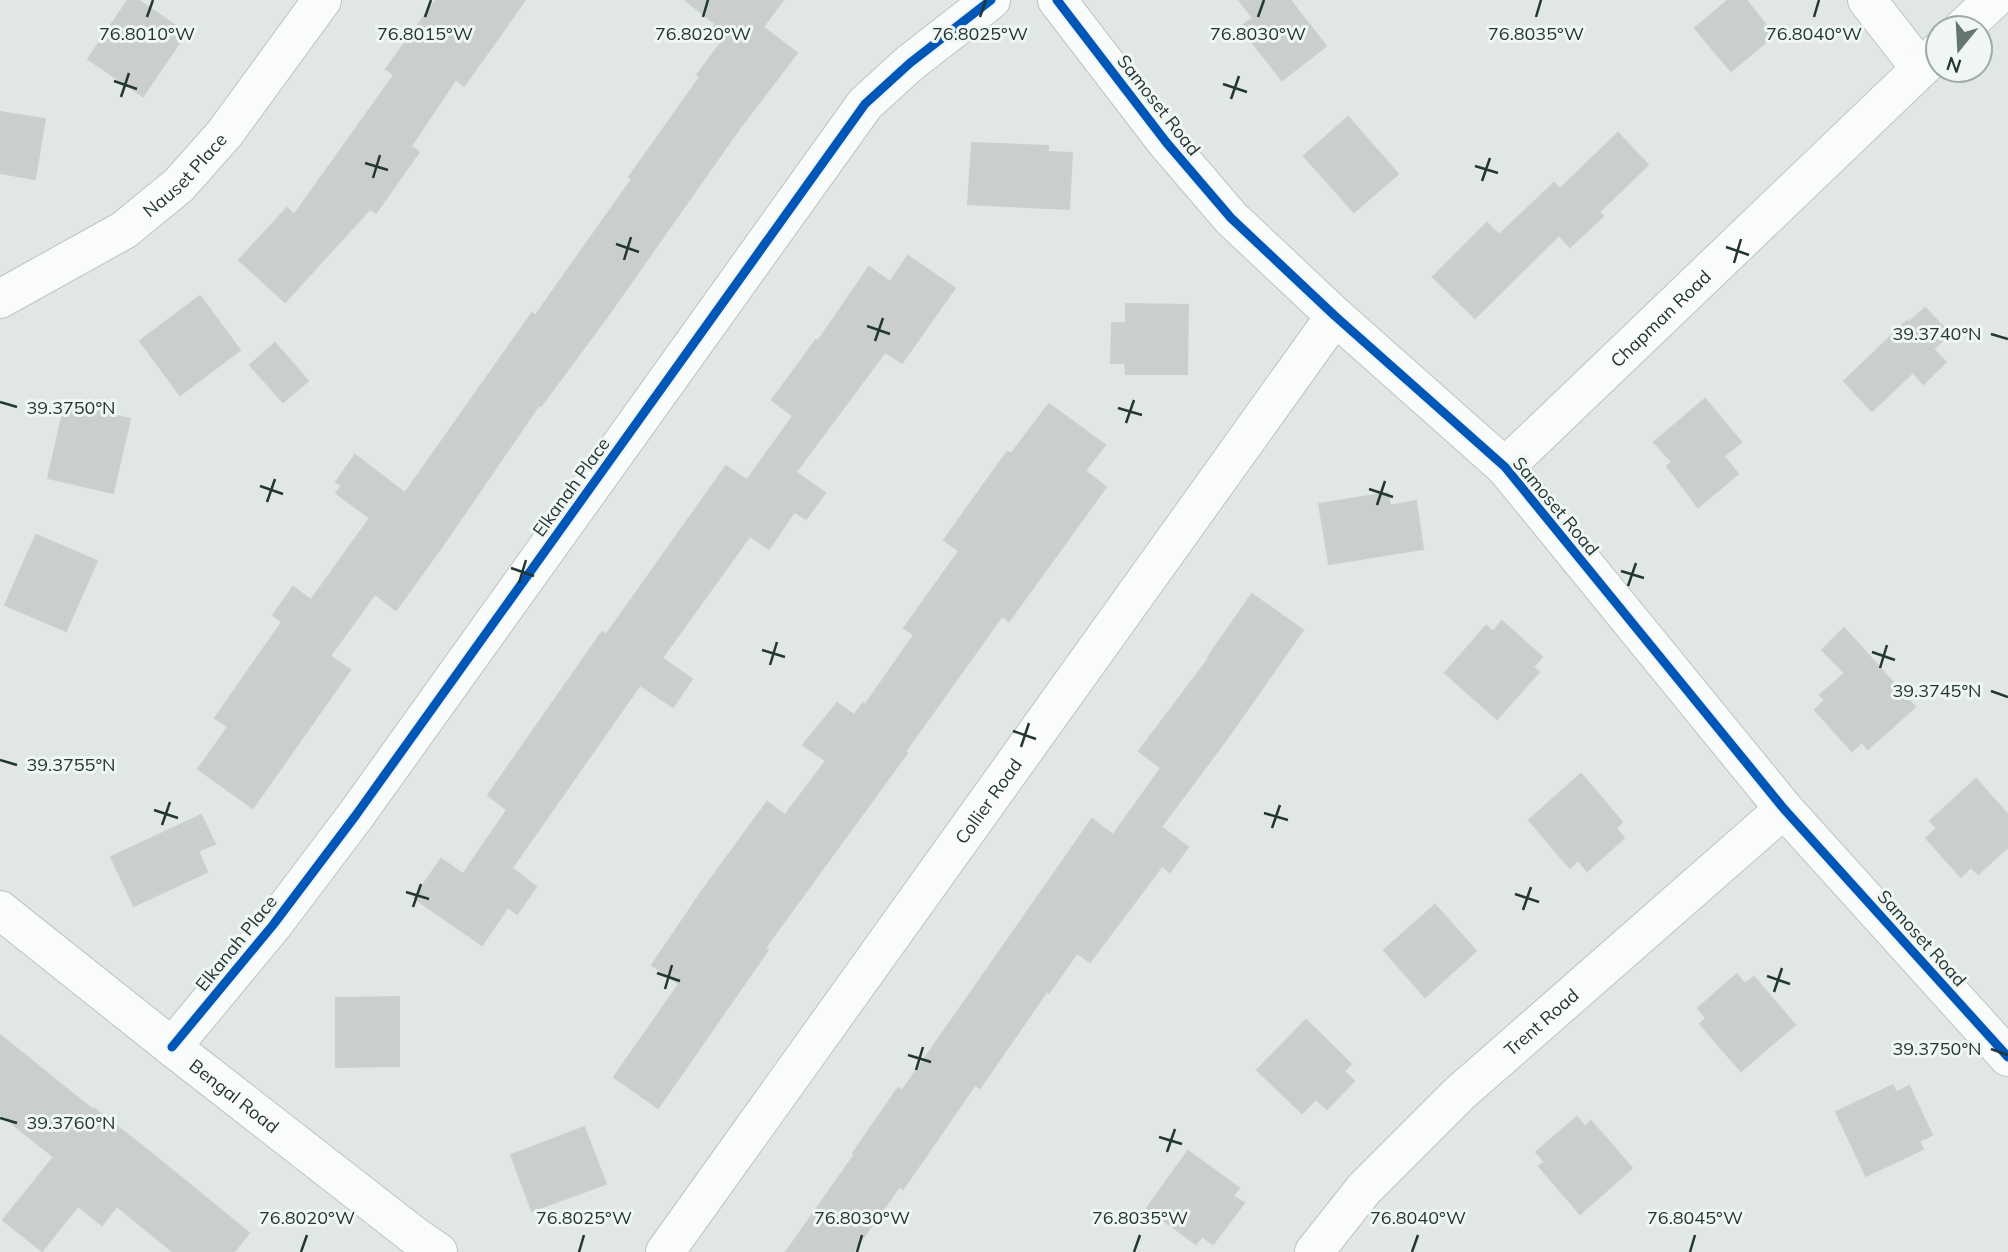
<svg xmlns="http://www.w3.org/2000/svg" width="2008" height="1252" font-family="Mulish,sans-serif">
<rect width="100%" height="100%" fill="#e1e7e5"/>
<g fill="#cacfce" stroke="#cad0ce" stroke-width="2">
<polygon points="128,0 138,0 186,33 143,96 88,59"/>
<polygon points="436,0 525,0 464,86 456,79 411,146 419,152 376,213 370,209 285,302 239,260 287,208 294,215 394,75 386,69"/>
<polygon points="685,0 783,0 763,27 797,53 739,129 609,314 541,406 539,405 443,545 396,610 375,594 330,656 350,670 253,808 198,769 228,727 215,718 282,622 273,615 293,587 311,600 370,518 336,493 342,486 336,482 355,455 405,493 532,313 535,316 632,179 629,177 700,77 697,75 726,36 713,27 716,24"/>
<polygon points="1239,0 1290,0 1326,46 1282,80 1240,27 1253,18"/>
<polygon points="1728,0 1746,0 1774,35 1731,71 1695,28"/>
<polygon points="0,112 45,119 35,179 0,173"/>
<polygon points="1348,117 1398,174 1354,212 1304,156"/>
<polygon points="1618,133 1648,165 1599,212 1603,216 1570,247 1559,235 1475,318 1433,277 1487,223 1499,235 1554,183 1560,189"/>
<polygon points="972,143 1048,146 1048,152 1072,153 1069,209 968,204"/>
<polygon points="908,256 955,288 902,363 885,352 796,472 825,493 806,519 794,512 769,549 750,536 662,658 692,679 673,707 640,685 512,868 536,887 517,914 508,907 482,945 414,898 441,859 463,874 507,810 488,795 602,632 606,635 726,466 747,480 793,416 772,400 816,340 818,341 869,267 890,282"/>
<polygon points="200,296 240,350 180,395 140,341"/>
<polygon points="1126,304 1188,305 1187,374 1126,374 1125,363 1111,363 1112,323 1126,323"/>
<polygon points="1925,308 1950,334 1933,349 1946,362 1923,384 1913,372 1872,411 1844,381 1907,321 1908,323"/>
<polygon points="275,343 308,381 283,402 250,365"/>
<polygon points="1705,399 1741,442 1724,456 1738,474 1698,507 1667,466 1672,462 1654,442"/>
<polygon points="65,404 130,419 113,493 48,478"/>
<polygon points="1049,404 1105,445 1085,471 1106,487 1009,621 1002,616 905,752 907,753 765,948 768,950 658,1108 614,1077 679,984 652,965 702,891 767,802 785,815 826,761 803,745 837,703 854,715 863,703 865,705 914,635 904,628 959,551 944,540 1007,452 1011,454"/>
<polygon points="1388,493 1390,506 1416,501 1423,549 1329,564 1319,504"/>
<polygon points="36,535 97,561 66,631 5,605"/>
<polygon points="1252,594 1303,630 1231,733 1161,827 1188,847 1170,872 1162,866 1090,962 1077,953 1049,993 1047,991 980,1088 975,1085 903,1189 900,1186 853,1252 786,1252 855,1154 853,1153 898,1088 902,1091 1092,819 1113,835 1161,768 1139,751 1209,658 1208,657"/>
<polygon points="1502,621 1542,657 1533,667 1539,672 1497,719 1445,673 1486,626 1493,632"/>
<polygon points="1844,628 1915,707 1868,749 1862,742 1852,751 1815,710 1825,700 1820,695 1845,673 1822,650"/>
<polygon points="1581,774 1622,822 1616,828 1624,838 1587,871 1578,860 1570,868 1529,820"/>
<polygon points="1976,779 2008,815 2008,847 1978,874 1971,867 1961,877 1926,838 1937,828 1930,821"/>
<polygon points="201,815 215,844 198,851 207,872 134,906 111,857"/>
<polygon points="1435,905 1476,951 1425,997 1384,950"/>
<polygon points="1737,974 1745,984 1754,977 1795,1025 1741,1071 1700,1024 1706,1018 1698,1008"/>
<polygon points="399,997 399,1066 336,1067 336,998"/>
<polygon points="1306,1020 1351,1064 1344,1071 1354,1081 1327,1109 1316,1099 1302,1113 1257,1070"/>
<polygon points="0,1035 93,1110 94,1108 156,1157 249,1233 234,1252 173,1252 117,1206 102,1225 78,1206 42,1251 3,1220 54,1157 0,1114"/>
<polygon points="1893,1085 1896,1093 1909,1086 1932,1135 1919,1141 1923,1149 1866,1176 1836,1112"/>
<polygon points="1577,1117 1585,1127 1591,1121 1632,1168 1580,1214 1539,1166 1545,1162 1536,1152"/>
<polygon points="584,1127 606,1184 532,1211 511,1155"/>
<polygon points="1188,1151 1239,1188 1233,1196 1244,1203 1213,1244 1202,1236 1196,1244 1147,1208"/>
</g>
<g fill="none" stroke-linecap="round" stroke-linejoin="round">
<g stroke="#bec4c2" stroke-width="40">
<g id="minor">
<polyline points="1057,0 1166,142 1231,218 1335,316 1505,467 1784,809 2008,1057"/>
<polyline points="1867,0 1920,68"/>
<polyline points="1963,28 1993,0"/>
<path id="s1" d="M 0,299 L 124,230 L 179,185 L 225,133 L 322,0"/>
<path id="s2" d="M 1505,467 L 1938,52"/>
<path id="s3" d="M 0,910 L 172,1047 L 416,1237 L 438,1252"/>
<polyline points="172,1047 273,925 356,815 865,104 910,63 991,0"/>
<path id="s4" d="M 665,1252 L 1335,316"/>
<path id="s5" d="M 1314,1252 L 1364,1189 L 1460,1093 L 1784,809"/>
</g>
</g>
<use href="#minor" stroke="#fafbfb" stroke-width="38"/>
<g stroke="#eff6f3" stroke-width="13">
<g id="cycleway">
<polyline points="1057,0 1166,142 1231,218 1335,316 1505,467 1784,809 2008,1057"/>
<polyline points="172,1047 273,925 356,815 865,104 910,63 991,0"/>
</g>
</g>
<use href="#cycleway" stroke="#0057b8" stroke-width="9"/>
</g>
<path fill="none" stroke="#223733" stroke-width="2.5" d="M 147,17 L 153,0M 425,17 L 431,0M 703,17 L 708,0M 980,17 L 986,0M 1258,17 L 1264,0M 1536,17 L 1541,0M 1814,17 L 1819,0M 114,81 L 137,89M 1223,84 L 1247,92M 121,97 L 129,73M 1231,99 L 1239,76M 365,163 L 388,170M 1475,166 L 1498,173M 373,178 L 380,155M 1482,181 L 1490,158M 616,244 L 639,252M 1726,247 L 1749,255M 624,260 L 631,237M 1734,263 L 1741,239M 867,326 L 890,334M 1991,334 L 2008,339M 875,341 L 883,318M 0,402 L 17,407M 1118,408 L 1142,415M 1126,423 L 1134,400M 260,486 L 283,494M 1369,489 L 1393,497M 267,502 L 275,479M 1377,505 L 1385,481M 511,568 L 534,576M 1621,571 L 1644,578M 519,583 L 526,560M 1628,586 L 1636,563M 762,650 L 785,657M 1872,652 L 1895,660M 770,665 L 777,642M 1880,668 L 1887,645M 1991,691 L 2008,697M 1013,731 L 1036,739M 1021,747 L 1029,723M 0,760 L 17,765M 154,810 L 178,818M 1264,813 L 1288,820M 162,825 L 170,802M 1272,828 L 1280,805M 406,892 L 429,899M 1515,894 L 1539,902M 413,907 L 421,884M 1523,910 L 1531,887M 657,973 L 680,981M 1767,976 L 1790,984M 665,989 L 672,965M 1774,992 L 1782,968M 1991,1049 L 2008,1055M 908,1055 L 931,1062M 916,1070 L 923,1047M 0,1118 L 17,1123M 1159,1137 L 1182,1144M 1167,1152 L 1175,1129M 301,1252 L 307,1235M 579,1252 L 584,1235M 857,1252 L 862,1235M 1134,1252 L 1140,1235M 1412,1252 L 1418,1235M 1690,1252 L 1695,1235"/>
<g text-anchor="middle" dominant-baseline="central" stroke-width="6" stroke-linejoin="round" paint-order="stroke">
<g font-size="18" fill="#223733" stroke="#eff6f3">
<text transform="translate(1159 105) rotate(52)">Samoset Road</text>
<text stroke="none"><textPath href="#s1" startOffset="224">Nauset Place</textPath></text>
<text stroke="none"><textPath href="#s2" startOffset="215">Chapman Road</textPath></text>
<text transform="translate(571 487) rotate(-54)">Elkanah Place</text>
<text transform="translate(1556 506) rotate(50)">Samoset Road</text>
<text stroke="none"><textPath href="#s4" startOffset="555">Collier Road</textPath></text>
<text transform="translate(1922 938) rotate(48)">Samoset Road</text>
<text transform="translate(236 943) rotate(-51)">Elkanah Place</text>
<text stroke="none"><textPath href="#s5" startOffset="324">Trent Road</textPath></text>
<text stroke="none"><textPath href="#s3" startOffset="299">Bengal Road</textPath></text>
</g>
</g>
<g font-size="18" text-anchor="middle" fill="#223733" stroke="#eff6f3" stroke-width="6" stroke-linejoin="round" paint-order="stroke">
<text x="147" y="40">76.8010°W</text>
<text x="425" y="40">76.8015°W</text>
<text x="703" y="40">76.8020°W</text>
<text x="980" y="40">76.8025°W</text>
<text x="1258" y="40">76.8030°W</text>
<text x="1536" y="40">76.8035°W</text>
<text x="1814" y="40">76.8040°W</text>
<text x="1937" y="340">39.3740°N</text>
<text x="71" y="414">39.3750°N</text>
<text x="1937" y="697">39.3745°N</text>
<text x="71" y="771">39.3755°N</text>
<text x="1937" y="1055">39.3750°N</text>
<text x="71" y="1129">39.3760°N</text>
<text x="307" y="1224">76.8020°W</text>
<text x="584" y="1224">76.8025°W</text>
<text x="862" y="1224">76.8030°W</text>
<text x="1140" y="1224">76.8035°W</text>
<text x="1418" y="1224">76.8040°W</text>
<text x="1695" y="1224">76.8045°W</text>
</g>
<g transform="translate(1959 49) rotate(198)"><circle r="33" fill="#eff6f3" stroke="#9daaa6" stroke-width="2"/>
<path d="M0-5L12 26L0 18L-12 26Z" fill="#657571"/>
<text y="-10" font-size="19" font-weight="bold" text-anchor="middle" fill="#223733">N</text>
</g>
</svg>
